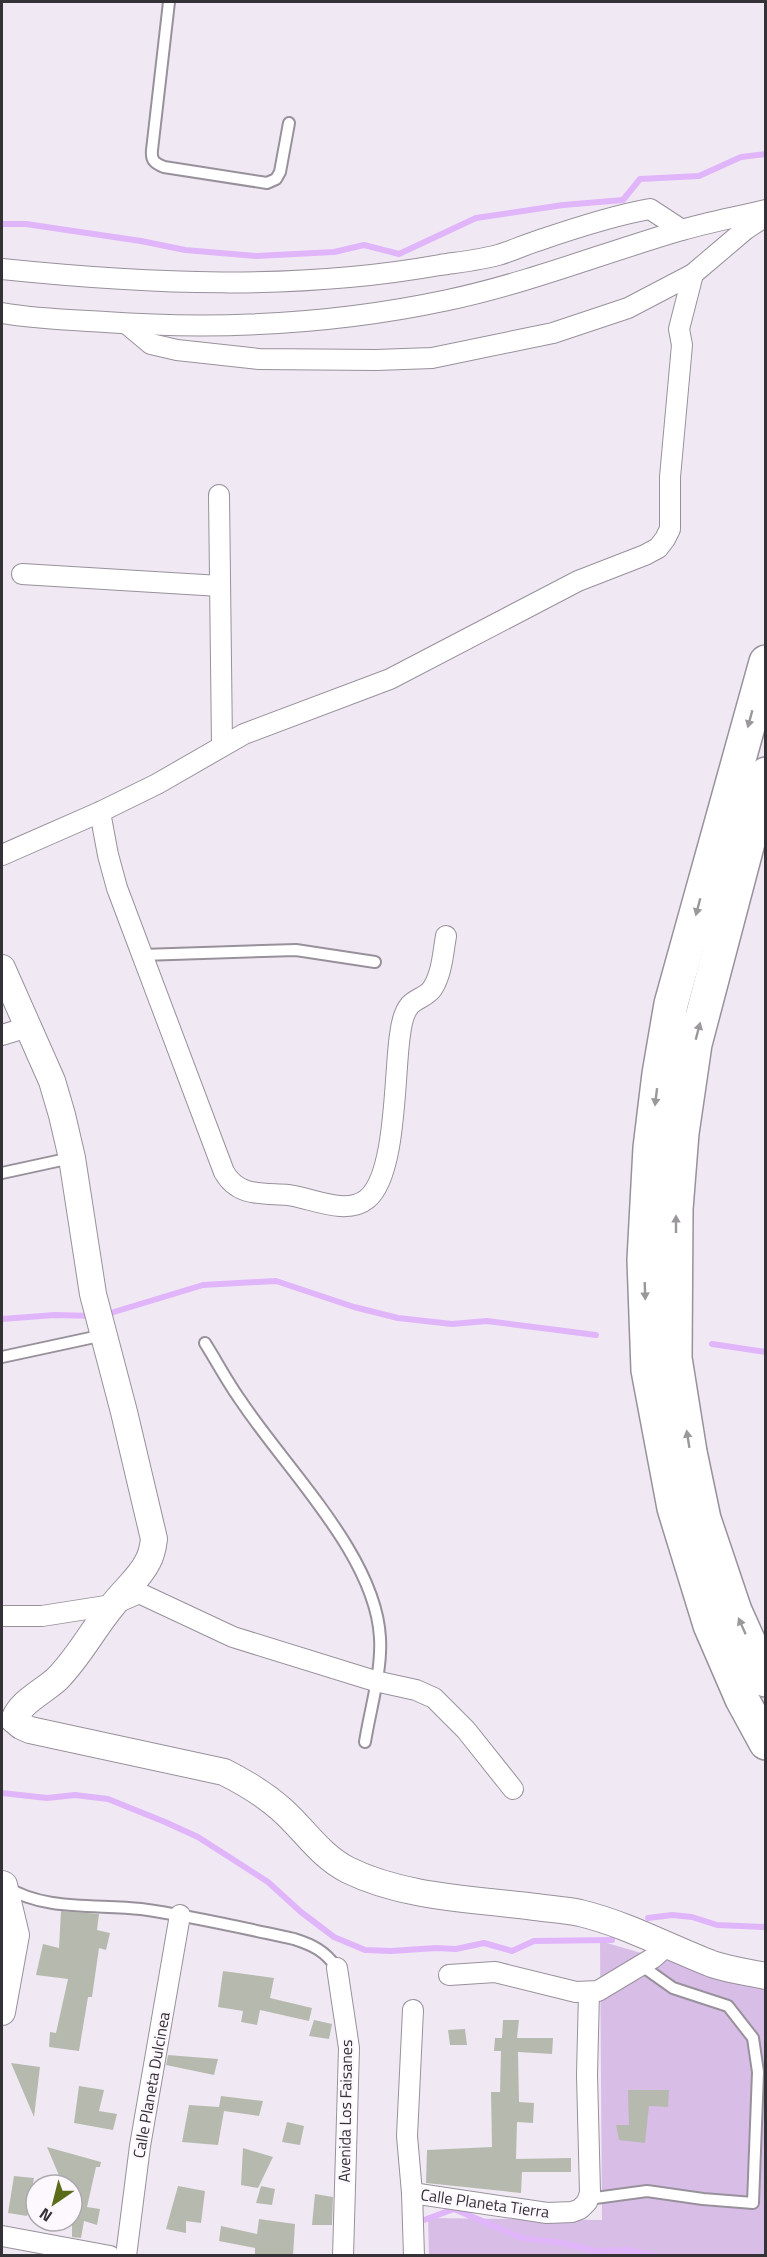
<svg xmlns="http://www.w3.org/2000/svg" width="767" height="2257" font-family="'Titillium Web',sans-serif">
<rect width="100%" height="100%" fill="#f0e9f4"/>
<polygon fill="#d8bee7" points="600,1941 765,1989 765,2255 429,2255 428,2218 602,2220"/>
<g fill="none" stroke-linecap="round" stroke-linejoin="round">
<g stroke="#e1b5f9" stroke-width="6">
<polyline points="2,224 26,224 141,241 185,250 256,256 334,252 364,245 399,254 476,218 563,205 623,200 640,179 699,176 741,157 766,154"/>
<polyline points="104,1315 203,1285 276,1281 354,1307 398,1318 452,1324 487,1321 596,1335"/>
<polyline points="2,1319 55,1315 94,1316"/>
<polyline points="712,1344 766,1352"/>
<polyline points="2,1793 47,1798 75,1795 108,1799 165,1822 198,1837 268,1882 301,1912 334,1937 365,1950 391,1951 436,1948 456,1949 484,1943 512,1951 534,1941 612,1940"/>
<polyline points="648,1918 672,1915 692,1917 717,1925 766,1927"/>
<polyline points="424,2220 454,2209 522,2238 563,2243 595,2251 627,2250 657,2256"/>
</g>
</g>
<g fill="#b6baae">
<polygon points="61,1911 99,1914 97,1930 110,1933 106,1950 99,1948 92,1997 88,1997 79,2051 49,2047 50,2032 56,2033 68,1979 36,1975 43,1944 59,1948"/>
<polygon points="223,1971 274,1978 270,1998 312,2008 309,2021 260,2010 257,2025 241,2022 243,2011 218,2007"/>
<polygon points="314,2020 332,2024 329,2039 309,2036"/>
<polygon points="503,2020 519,2020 517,2038 553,2038 552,2054 518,2052 519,2102 534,2103 533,2123 517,2122 516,2159 571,2158 571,2172 522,2172 521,2193 426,2183 427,2150 492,2147 491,2092 500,2092 501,2051 494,2051 495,2038 502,2038"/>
<polygon points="465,2029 467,2045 450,2045 448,2030"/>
<polygon points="168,2055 218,2059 214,2075 166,2065"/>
<polygon points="11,2063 40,2067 34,2117"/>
<polygon points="79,2086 104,2090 99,2111 117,2114 113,2130 74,2123"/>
<polygon points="628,2090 669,2090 668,2107 649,2106 645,2143 619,2140 616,2125 629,2125"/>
<polygon points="221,2096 263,2101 259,2116 224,2111 218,2145 182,2142 189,2105 219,2107"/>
<polygon points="287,2122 304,2126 300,2145 282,2142"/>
<polygon points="47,2147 101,2162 100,2167 96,2167 87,2207 100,2209 97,2225 84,2221 81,2238 72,2237 72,2185 63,2185"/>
<polygon points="243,2148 273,2157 258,2188 241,2185"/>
<polygon points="14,2176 34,2178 27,2216 8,2213"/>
<polygon points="178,2186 205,2191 201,2223 186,2221 186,2233 166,2229"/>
<polygon points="261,2186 275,2189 272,2205 256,2203"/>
<polygon points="315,2194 333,2197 332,2225 312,2225"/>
<polygon points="259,2219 295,2224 293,2256 255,2256 255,2248 219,2241 221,2226 257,2234"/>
</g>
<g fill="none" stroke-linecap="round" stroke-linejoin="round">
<g stroke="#98919c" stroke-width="14">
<g id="service">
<path d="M 169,2 L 152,150 C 151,160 154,163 164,167 L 267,183 L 276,179 L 280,172 L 289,123"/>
<polyline points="142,955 296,950 375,962"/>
<polyline points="2,1173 71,1158"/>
<path d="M 205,1343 C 217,1362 228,1383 241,1401 C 286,1469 376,1556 380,1638 C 382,1671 370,1710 365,1742"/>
<polyline points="2,1357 104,1335"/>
<path d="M 7,1887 C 43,1911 99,1904 141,1909 C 192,1916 243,1928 294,1939 C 313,1945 325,1951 337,1968"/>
<polyline points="588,2199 647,2191 703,2199 753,2203 758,2072 753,2038 728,2006 673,1988 642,1966"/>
</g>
</g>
<g stroke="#98919c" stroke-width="22">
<g id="minor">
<path d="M 2,269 C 148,284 295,291 440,265 C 460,262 480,260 498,255 C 512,251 524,245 537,241 C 572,229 615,215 650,209 L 682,230"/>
<path d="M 2,313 C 36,319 71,320 105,322 C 219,330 336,324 448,300 C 528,283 603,253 682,230 C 709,222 738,217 766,210"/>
<polyline points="127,324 151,344 177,350 259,359 376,360 432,358 553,333 628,308 693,274 746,229 766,216"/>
<polyline points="219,495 222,745"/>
<polyline points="22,574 220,586"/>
<path d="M 100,812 L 108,855 L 117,888 L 224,1172 C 238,1197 262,1193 288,1195 C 312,1198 346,1216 367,1199 C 397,1175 394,1073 400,1035 C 401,1026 404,1012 410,1005 C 417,998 426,997 432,989 C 442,974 443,953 446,936"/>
<polyline points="2,855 100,812 157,784 244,734 390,679 578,581 645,555 658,548 665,539 670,529 670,477 682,345 679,329 693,274"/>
<polyline points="2,1035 28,1027"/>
<polyline points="2,1616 42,1616 112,1605 139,1593 233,1637 375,1681 416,1690 434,1698 466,1730 513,1789"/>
<polyline points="337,1968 349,2048 343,2256"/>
<polyline points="449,1975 495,1972 576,1992 598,1991 653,1958 668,1945"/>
<polyline points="413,2010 407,2136 412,2193 414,2256"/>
<polyline points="412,2193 547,2213 572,2212 580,2209 587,2202 590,2193 587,2075 589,1992"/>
<polyline points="2,2236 110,2256"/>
<polyline points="126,2256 140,2146 180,1915"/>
</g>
</g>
<g stroke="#98919c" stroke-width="28">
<g id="tertiary">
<path d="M 2,968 L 52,1081 L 62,1115 L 72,1158 L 93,1294 L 124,1412 L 154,1539 C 153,1547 152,1554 148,1561 C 140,1578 124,1590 113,1605 C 93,1629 79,1657 57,1679 C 43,1692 20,1702 14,1720"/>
<path d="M 14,1720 L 21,1726 L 30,1730 L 224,1772 C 244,1782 264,1794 281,1809 C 304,1829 320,1856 348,1870 C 405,1898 474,1899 535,1907 C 550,1909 566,1910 580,1913 C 626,1924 668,1947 712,1964 C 729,1970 748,1972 766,1976"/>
<polyline points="2,1884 4,1885 16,1935 2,2012"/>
</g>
</g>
<g stroke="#98919c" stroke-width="36">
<g id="trunk">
<polyline points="766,662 671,1004 659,1074 650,1148 644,1260 648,1370 674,1508 710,1625 742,1699 766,1743"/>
<polyline points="766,774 695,1044 682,1133 676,1209 675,1358 690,1452 704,1519 735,1611 766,1680"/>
</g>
</g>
<use href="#service" stroke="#fff" stroke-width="10"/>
<use href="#minor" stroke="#fff" stroke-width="20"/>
<use href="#tertiary" stroke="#fff" stroke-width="26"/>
<use href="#trunk" stroke="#fff" stroke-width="33"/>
</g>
<defs><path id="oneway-solid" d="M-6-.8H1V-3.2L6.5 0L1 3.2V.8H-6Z" transform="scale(1.5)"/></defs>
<g fill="#9a989a">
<use href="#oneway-solid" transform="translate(750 719) rotate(105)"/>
<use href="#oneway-solid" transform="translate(698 907) rotate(105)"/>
<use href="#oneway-solid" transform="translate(698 1031) rotate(-75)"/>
<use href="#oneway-solid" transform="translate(656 1097) rotate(97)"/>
<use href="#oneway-solid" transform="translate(676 1224) rotate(-90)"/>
<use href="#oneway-solid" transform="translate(645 1291) rotate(88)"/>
<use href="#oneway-solid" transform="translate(688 1439) rotate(-99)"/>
<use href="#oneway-solid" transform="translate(742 1626) rotate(-114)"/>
</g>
<g text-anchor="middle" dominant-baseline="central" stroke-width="4.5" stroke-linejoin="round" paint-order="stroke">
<g font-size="16" fill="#343236" stroke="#fcf8fe">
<text transform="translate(151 2085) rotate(-80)">Calle Planeta Dulcinea</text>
<text transform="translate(345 2111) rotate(-89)">Avenida Los Faisanes</text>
<text transform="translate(485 2203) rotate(8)">Calle Planeta Tierra</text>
</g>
</g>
<rect width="767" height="2257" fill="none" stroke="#343236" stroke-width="6"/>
<g transform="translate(54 2203) rotate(215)"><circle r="28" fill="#fcf8fe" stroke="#aca9ae" stroke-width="1.5"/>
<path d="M0-4.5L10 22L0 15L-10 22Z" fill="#5b6c18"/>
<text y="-9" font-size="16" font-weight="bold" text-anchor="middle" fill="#343236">N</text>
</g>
</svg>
